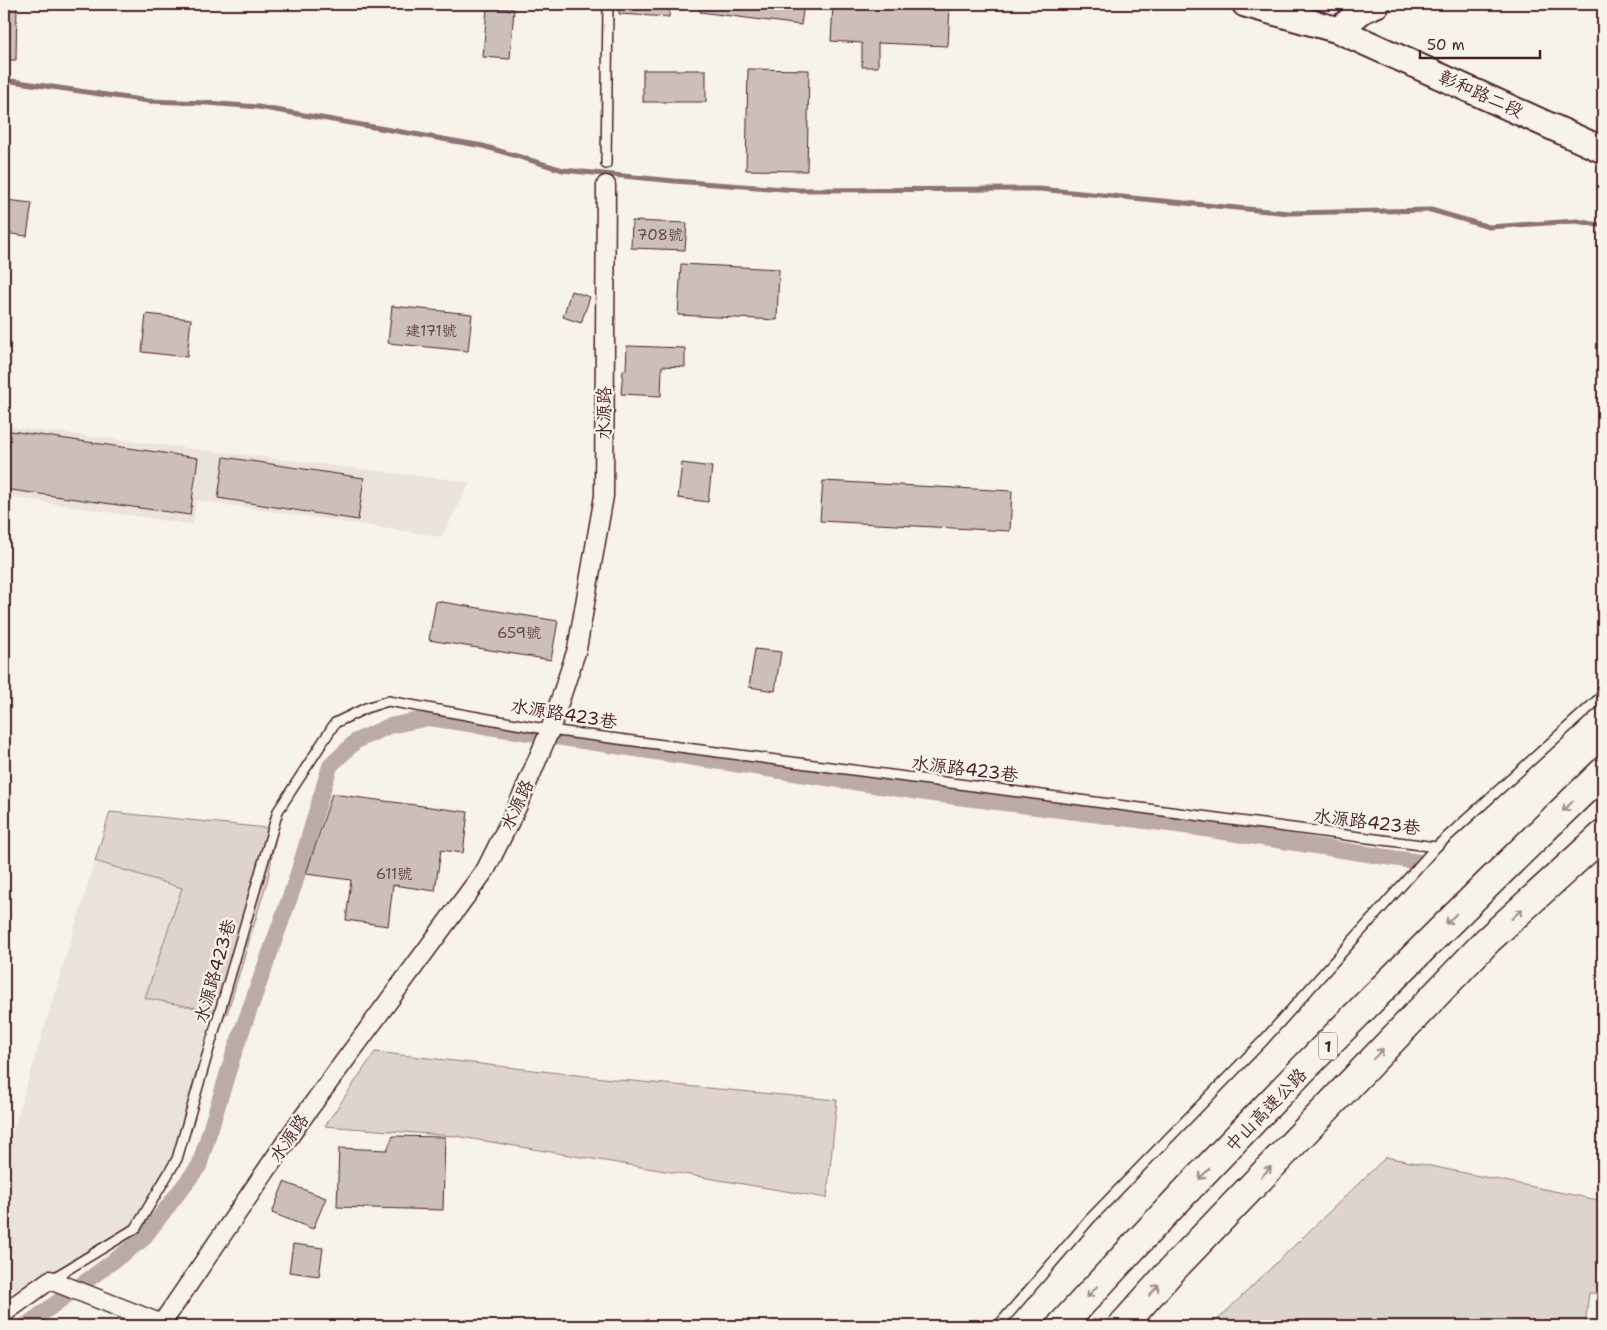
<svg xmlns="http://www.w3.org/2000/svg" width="1607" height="1330" font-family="'Shantell Sans','LXGW WenKai TC',sans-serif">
<rect width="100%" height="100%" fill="#f7f3e8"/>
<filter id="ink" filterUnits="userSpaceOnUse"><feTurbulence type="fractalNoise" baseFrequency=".02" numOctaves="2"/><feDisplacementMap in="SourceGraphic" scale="10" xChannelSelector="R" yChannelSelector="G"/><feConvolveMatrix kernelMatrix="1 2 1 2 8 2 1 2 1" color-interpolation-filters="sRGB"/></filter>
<g filter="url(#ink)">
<g fill="#eae3da">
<polygon points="4,426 470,482 442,537 196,500 193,525 4,496"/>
<polygon points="95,861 183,888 145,998 227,1014 183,1147 136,1220 99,1254 42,1283 5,1293 4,1160"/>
</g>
<g fill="#ded4cc" stroke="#947a7c">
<polygon points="110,812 277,829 268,878 227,1014 145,998 182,888 95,861"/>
<polygon points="375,1052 621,1080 837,1100 827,1198 455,1136 325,1126"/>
<polygon points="1386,1157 1603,1201 1603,1294 1589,1293 1585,1326 1211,1326"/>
</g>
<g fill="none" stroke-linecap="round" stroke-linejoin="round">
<polyline stroke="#8e7275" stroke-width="5" points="4,80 148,101 207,103 258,107 483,146 563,170 674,181 798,190 1039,189 1289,213 1431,210 1489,227 1577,221 1603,226"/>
<polyline stroke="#bcaaa7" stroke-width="16" points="25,1326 142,1240 199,1166 234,1053 295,883 330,766 356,741 389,726 429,718 933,794 1185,826 1419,862"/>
</g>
<g fill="#ccbfb9" stroke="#4a1f2b">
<polygon points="4,4 17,4 16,60 4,60"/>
<polygon points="619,4 670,4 669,17 619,14"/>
<polygon points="701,4 804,4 801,25 700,12"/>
<polygon points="833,4 950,4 948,46 878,43 878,67 862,67 862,43 831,41"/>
<polygon points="487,7 514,9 510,59 483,57"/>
<polygon points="748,69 809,70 807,171 746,170"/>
<rect x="643" y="70" width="63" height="32"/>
<polygon points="6,200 32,203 27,236 4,233"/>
<polygon points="632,221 687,223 685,250 631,248"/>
<polygon points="681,264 779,269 777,320 678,315"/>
<polygon points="571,291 590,297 581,323 563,317"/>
<polygon points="392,306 472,314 468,351 388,343"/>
<polygon points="146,314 191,319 187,357 142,352"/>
<polygon points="627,346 685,348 685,367 662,366 661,396 621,394 623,370 626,370"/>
<polygon points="4,430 198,458 190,515 4,489"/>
<polygon points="224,457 364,478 358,520 218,498"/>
<polygon points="682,463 712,467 708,502 678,498"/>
<polygon points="823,481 1012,491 1010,531 820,521"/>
<polygon points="436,601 558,621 551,660 429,640"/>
<polygon points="755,649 781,652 775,691 749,687"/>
<polygon points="332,794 468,812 463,853 441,850 435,891 393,885 388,926 346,920 351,880 306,874"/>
<polygon points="393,1136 445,1137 443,1210 337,1207 339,1148 387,1150"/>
<polygon points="284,1182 326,1198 313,1229 272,1213"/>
<polygon points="293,1244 323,1248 319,1276 289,1272"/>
</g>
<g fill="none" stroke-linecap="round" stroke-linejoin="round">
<g stroke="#4a1f2b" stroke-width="12">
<g id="lane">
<polyline points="606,164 608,4"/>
<polyline points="50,1280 136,1228 177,1159 278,811 335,723 366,708 388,701 550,730 1436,847"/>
<polyline points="998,1326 1090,1219 1264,1040 1436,847 1603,695"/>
</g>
</g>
<g stroke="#4a1f2b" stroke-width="21">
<g id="street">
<polyline points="4,1313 50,1280 162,1324"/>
<polyline points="160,1326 298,1124 486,869 518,805 550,730 577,649 604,496 606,185"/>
</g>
</g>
<g stroke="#4a1f2b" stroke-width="29">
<g id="secondary">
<polyline points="1245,4 1338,30 1603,150"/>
<polyline points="1338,30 1363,10 1377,4"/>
</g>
</g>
<g stroke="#4a1f2b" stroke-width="31">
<g id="highway">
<path d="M 1061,1326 C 1234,1135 1417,951 1603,772"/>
<polyline points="1122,1326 1171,1271 1488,940 1603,835"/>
</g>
</g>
<use href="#lane" stroke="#f7f3e8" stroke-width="9"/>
<use href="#street" stroke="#f7f3e8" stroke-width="18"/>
<use href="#secondary" stroke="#f7f3e8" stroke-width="25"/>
<use href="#highway" stroke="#f7f3e8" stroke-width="28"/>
</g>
<defs><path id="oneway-shaft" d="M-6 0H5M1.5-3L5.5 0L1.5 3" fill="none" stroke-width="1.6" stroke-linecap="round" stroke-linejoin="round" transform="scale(1.25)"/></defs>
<g stroke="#a0898a">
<use href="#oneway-shaft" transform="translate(1568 806) rotate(136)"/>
<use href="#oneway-shaft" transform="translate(1517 914) rotate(-42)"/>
<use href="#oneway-shaft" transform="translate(1451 919) rotate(135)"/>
<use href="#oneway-shaft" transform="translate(1378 1054) rotate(-46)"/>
<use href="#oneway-shaft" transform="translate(1266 1172) rotate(-46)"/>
<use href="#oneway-shaft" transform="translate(1204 1174) rotate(134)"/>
<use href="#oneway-shaft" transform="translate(1154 1290) rotate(-49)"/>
<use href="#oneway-shaft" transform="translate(1092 1292) rotate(132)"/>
</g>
</g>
<g text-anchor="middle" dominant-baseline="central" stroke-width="4.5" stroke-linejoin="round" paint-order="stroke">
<g font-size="15" fill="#6a474e">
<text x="660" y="235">708號</text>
<text x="431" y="331">建171號</text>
<text x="519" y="633">659號</text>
<text x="394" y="874">611號</text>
</g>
<rect fill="#f7f3e8" stroke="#7e5f64" stroke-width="1" x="1319" y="1032.5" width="18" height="27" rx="4"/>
<g font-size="16" font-weight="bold" fill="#4a1f2b">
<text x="1328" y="1046">1</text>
</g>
<g font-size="18" fill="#4a1f2b" stroke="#f7f3e8">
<text transform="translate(1481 94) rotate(24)">彰和路二段</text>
<text transform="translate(604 413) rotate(-90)">水源路</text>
<text transform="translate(564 714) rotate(9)">水源路423巷</text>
<text transform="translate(965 769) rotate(7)">水源路423巷</text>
<text transform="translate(517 805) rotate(-65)">水源路</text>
<text transform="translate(1367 822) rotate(7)">水源路423巷</text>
<text transform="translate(215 971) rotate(-74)">水源路423巷</text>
<text transform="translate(1266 1110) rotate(-46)">中山高速公路</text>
<text transform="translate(289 1138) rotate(-55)">水源路</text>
</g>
</g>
<rect width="1607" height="1330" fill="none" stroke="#f7f3e8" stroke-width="20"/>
<rect x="10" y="10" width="1587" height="1310" fill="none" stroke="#4a1f2b" stroke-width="2" filter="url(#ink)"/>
<path d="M1420 50v8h120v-8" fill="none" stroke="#4a1f2b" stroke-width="2.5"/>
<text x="1427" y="50" font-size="15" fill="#4a1f2b" stroke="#f7f3e8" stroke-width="4" paint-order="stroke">50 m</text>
</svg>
